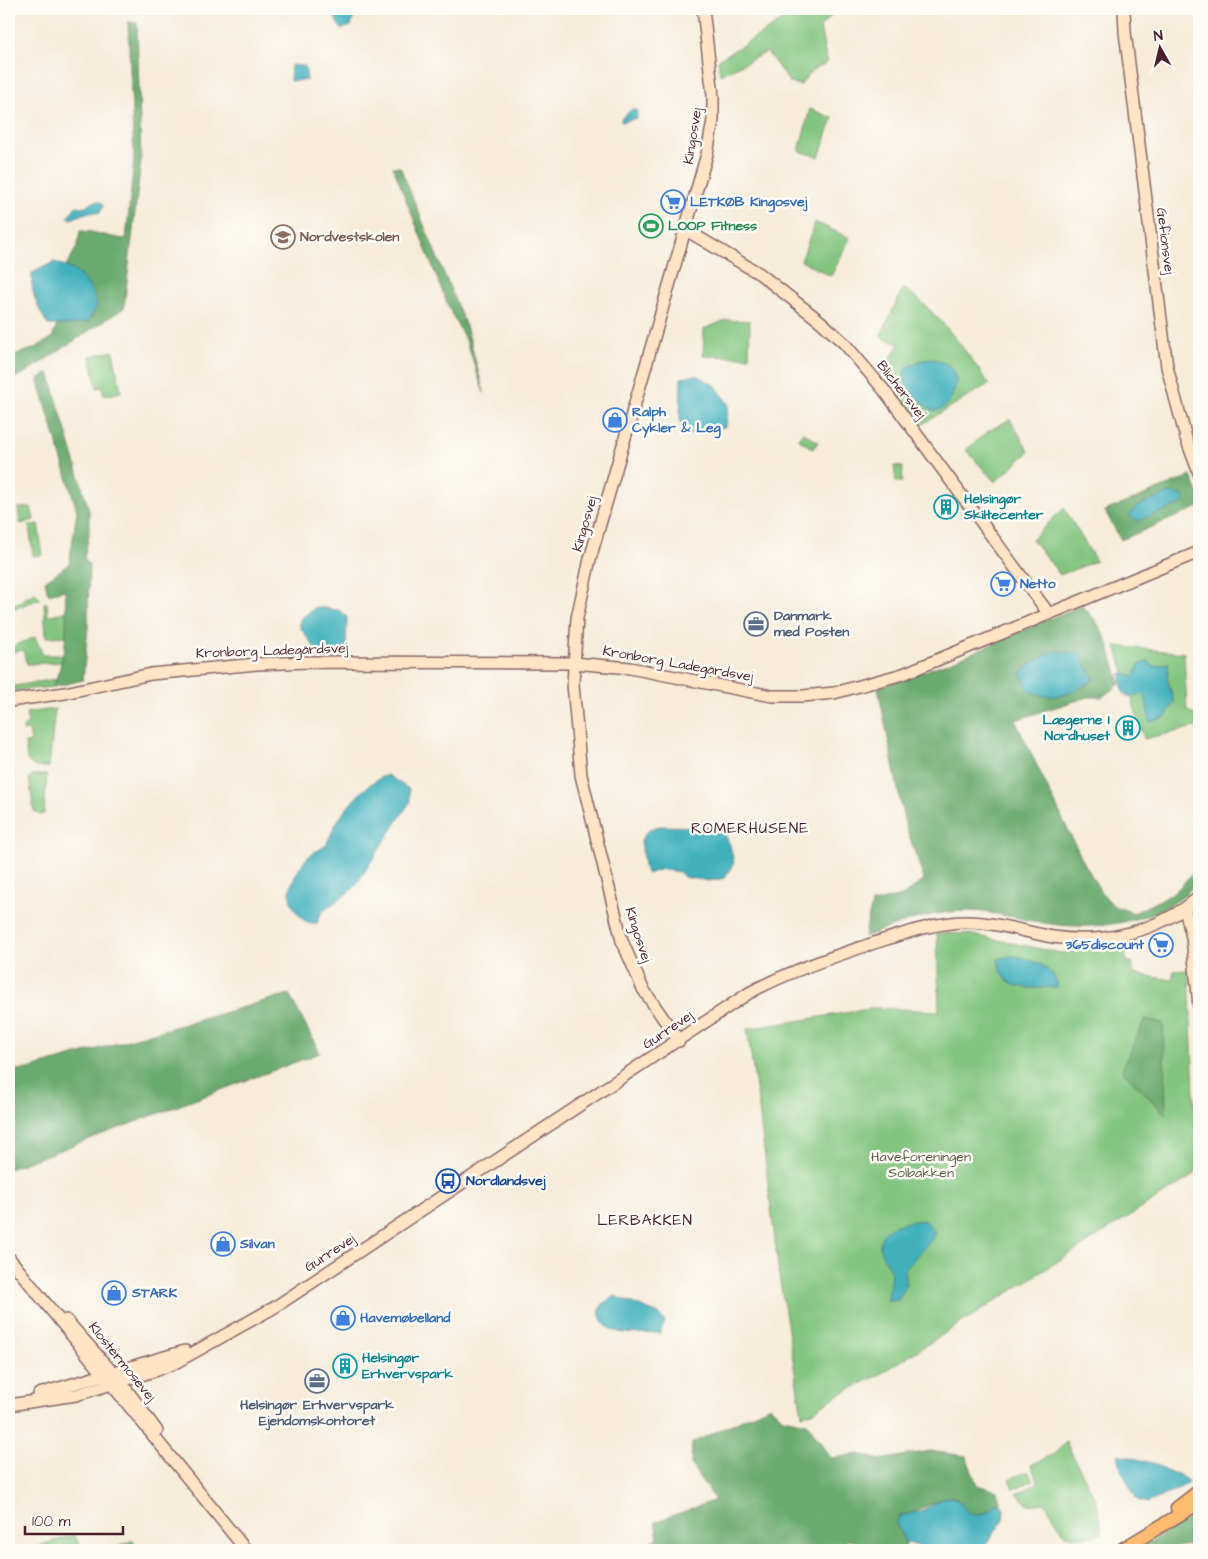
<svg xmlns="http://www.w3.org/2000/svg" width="1208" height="1559" font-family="'Architects Daughter',sans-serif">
<rect width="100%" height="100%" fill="#fdfcf7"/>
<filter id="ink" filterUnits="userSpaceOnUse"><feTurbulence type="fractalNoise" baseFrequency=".02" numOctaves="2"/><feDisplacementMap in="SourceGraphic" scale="10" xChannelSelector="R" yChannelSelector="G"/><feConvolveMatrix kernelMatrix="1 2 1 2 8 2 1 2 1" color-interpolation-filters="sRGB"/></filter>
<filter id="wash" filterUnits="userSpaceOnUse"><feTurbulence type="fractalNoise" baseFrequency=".0096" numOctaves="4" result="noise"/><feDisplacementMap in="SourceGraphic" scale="20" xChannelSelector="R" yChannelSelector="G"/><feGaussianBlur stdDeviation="1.12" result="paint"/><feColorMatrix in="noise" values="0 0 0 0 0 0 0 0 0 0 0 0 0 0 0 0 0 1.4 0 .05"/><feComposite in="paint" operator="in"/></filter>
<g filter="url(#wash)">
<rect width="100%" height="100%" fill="#f6ecd9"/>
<g fill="#82c57f" stroke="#667255">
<path d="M 796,9 L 838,9 L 820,27 L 827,63 C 814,68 808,73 801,85 L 790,83 L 767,52 L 720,75 L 718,60 L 774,26 Z"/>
<polygon points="810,109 833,118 819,157 799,151"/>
<polygon points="815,222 850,238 831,276 801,261"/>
<path d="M 903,288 C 939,312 964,349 989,384 L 919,426 L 881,374 L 899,344 L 880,337 Z"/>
<polygon points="726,320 750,321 749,357 703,356 704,329"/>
<polygon points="113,351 121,392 104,396 102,387 97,388 90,356"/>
<polygon points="1010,419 1029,452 995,482 966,450 987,432"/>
<polygon points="803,432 818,442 813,449 798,439"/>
<polygon points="894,466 903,467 902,482 896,482"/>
<polygon points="31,507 34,520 20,524 18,508"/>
<polygon points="1064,508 1096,561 1060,575 1032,539"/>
<polygon points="38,524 43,555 33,556 29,525"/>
<polygon points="35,593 40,599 10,610 11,626 9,628 9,607"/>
<polygon points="44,603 47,603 48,616 66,611 68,636 46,637"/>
<polygon points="35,637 43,655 65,655 63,662 27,664 23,650 13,652 9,648"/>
<polygon points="1116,646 1184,653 1187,710 1199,718 1199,730 1196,727 1144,739"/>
<polygon points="56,679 53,687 9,691 9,687"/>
<polygon points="55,709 49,767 35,767 27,760 25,743 31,742 29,730 23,731 23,727 28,724 26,713"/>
<polygon points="32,775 47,775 44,814 40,815 34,811 29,778"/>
<polygon points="937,933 968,934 1061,953 1123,943 1127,962 1132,962 1134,974 1172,980 1174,971 1189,970 1197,1170 1194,1175 879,1375 838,1395 812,1412 802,1415 779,1275 759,1108 747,1029 875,1008 939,1011"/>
<path d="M 1066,1442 L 1097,1502 L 1102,1533 C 1088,1538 1080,1538 1065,1535 L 1045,1503 L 1028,1505 L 1017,1493 L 1038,1483 L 1031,1465 L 1054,1454 Z"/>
<polygon points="1028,1471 1033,1481 1013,1489 1009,1479"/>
<polygon points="73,1535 84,1550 27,1550"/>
<polygon points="133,1540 137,1550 112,1550"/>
</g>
<g fill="#69aa6e" stroke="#5a644c">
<path d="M 128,22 L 137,23 L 141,160 L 124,308 L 25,373 L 9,380 L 9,351 L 14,355 L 33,349 L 52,338 L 57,325 L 88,322 L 93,316 L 81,276 L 66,266 L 77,247 L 80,231 C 95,231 110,238 126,239 L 134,160 Z"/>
<polygon points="393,167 400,167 467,329 484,393 467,343 449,308"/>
<path d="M 49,373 L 89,510 L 89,535 L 84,558 L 89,565 L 88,627 L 83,680 L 53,687 C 68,649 67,630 65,590 L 48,594 L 45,581 L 69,564 L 77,511 L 38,379 Z"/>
<polygon points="1191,476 1199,495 1199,507 1121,540 1105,511"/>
<path d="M 1082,605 L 1096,621 L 1107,640 L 1120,684 L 1102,697 L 1088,697 L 1015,720 L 1082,859 L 1101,892 L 1114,906 L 1134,913 L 1174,893 L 1199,867 L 1199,880 C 1192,887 1185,896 1177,901 C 1137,926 1084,931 1038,922 C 1016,918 994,912 971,911 C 934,910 899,924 864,937 L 872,903 L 902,896 L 924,880 L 904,820 L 878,688 L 955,660 Z"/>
<polygon points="289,994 320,1053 9,1169 9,1071 28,1069"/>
<polygon points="1145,1019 1163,1023 1166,1115 1122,1070"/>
<path d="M 770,1406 L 783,1418 L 807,1423 L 831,1458 L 860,1454 L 880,1460 L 930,1451 L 966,1456 L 977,1485 L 997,1491 L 1001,1504 L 995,1504 L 990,1511 C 958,1522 968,1499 951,1497 C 943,1496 903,1517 896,1523 L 905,1542 L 905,1549 L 903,1550 L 880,1550 L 849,1540 L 827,1548 L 809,1546 L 800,1550 L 637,1550 L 658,1538 L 655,1522 L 715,1500 L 691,1465 L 692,1443 Z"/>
<polygon points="1199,1512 1199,1543 1160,1550 1137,1550"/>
</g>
<g fill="#41b0bd" stroke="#466874">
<path d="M 336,9 L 356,9 L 351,26 L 342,29 C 335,23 335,17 336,9 Z"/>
<polygon points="291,65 305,66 307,80 290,81"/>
<polygon points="632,109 637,110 637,118 621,122 621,119"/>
<polygon points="96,201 101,202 103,206 100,213 89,212 71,219 68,217 76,206 84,207"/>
<path d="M 54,262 C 76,268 92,283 97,306 L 88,322 L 68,325 L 48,325 C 38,308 30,293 32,273 Z"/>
<path d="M 932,358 L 949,365 L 957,379 C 953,393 951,408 935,411 C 925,408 900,385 904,373 C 907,364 924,359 932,358 Z"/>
<polygon points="696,375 715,385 729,405 726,426 700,434 686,434 680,422 681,378"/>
<polygon points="1170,493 1183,495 1184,501 1180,505 1137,521 1129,516 1136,507"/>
<polygon points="316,607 339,610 347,617 346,655 319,654 300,627 300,619"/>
<path d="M 1055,651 L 1080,654 L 1094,679 C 1071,695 1056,702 1029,691 L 1021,674 C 1030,662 1042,657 1055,651 Z"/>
<polygon points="1149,661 1153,667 1169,663 1167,678 1174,702 1166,717 1150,722 1145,694 1127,697 1123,692 1120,673 1134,676 1139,665"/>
<path d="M 387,775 L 409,789 L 410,802 L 354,888 L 322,912 L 317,923 L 307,923 C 298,915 288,903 290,890 C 292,880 303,859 312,854 C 317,850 323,849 327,843 C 331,836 333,828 337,822 C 349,804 367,782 387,775 Z"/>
<polygon points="660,826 710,827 724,832 730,845 734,863 725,878 709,881 684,877 679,872 662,869 647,874 644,866 641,840 649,829"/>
<path d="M 1009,956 C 1028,956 1055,967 1058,987 C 1030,988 1003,994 998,959 Z"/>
<path d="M 925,1220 L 935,1233 L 932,1239 L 904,1270 L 906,1286 L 898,1300 L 888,1301 C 888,1292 892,1278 890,1269 C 888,1261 879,1255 880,1244 C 881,1223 910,1222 925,1220 Z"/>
<path d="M 615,1296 L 659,1314 L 665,1322 L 660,1333 C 637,1333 601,1340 599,1309 L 605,1302 Z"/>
<polygon points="1118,1454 1157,1464 1165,1471 1178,1474 1189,1482 1175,1491 1147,1503 1137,1500 1121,1470"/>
<path d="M 952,1497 C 970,1504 960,1522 990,1511 L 995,1504 L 1001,1504 L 1004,1510 L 1003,1521 L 984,1546 C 952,1552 936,1552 905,1542 L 896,1523 L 899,1516 L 921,1511 L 943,1498 Z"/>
</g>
</g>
<g filter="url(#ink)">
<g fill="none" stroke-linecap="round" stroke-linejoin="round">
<g stroke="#866768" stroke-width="14">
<g id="secondary">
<polyline points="1124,9 1125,32 1167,367 1186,438 1199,473"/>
<polyline points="686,230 760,274 820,321 844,343 884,390 1049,614"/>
<polyline points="9,701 65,693 151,674 257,664 308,662 574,663 630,668 772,696 803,696 834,693 903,674 1199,552"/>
<polyline points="1185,909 1192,937 1199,1006"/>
<polyline points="679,1041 643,989 622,941 581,775 573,684 577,618 590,559 707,154 713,120 713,96 703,9"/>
<polyline points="9,1258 246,1550"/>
<polyline points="66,1320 121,1382 157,1431"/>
<polyline points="39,1394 185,1351"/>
<path d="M 9,1405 L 76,1395 L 157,1370 L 175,1363 L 275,1307 L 749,993 C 787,972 827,959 868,945 C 900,935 934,922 967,922 C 996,922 1025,932 1053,937 C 1104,945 1160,931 1199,897"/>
</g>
</g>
<g stroke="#866768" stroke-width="15">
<g id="primary">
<polyline points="1177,1508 1199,1491"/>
<polyline points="1121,1550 1199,1503"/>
</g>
</g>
<use href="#secondary" stroke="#ffe4c6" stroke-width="11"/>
<use href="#primary" stroke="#ffbb71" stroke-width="12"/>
</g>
</g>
<defs>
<g id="supermarket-ring" transform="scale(1.25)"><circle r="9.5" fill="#fdfcf7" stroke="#3f7fe0" stroke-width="1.5"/><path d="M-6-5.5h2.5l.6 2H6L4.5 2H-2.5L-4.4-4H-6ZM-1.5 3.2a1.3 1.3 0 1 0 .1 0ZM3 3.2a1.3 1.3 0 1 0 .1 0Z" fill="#3f7fe0"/></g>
<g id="stadium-ring" transform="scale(1.25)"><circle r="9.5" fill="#fdfcf7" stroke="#2e9e5b" stroke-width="1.5"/><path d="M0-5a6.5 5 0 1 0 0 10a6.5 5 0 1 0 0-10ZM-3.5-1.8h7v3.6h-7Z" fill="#2e9e5b"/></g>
<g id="school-ring" transform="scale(1.25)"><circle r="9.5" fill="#fdfcf7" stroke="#8d6e63" stroke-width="1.5"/><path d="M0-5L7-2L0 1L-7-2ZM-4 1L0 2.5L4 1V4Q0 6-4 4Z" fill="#8d6e63"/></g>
<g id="shop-ring" transform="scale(1.25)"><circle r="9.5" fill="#fdfcf7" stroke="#3f7fe0" stroke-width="1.5"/><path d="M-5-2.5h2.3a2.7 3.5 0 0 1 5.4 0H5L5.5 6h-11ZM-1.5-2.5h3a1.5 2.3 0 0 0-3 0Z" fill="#3f7fe0"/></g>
<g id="building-ring" transform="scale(1.25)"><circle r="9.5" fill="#fdfcf7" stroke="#0f9aa8" stroke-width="1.5"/><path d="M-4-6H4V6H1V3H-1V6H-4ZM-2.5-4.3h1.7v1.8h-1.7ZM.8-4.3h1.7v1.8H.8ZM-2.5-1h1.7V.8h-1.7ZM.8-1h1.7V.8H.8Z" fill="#0f9aa8"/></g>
<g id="office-ring" transform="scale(1.25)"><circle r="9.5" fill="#fdfcf7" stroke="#5c6f8a" stroke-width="1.5"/><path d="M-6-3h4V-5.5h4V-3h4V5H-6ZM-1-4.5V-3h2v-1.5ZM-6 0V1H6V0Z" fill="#5c6f8a"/></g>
<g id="bus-ring" transform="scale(1.25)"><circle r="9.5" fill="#fdfcf7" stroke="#1a4fb4" stroke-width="1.5"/><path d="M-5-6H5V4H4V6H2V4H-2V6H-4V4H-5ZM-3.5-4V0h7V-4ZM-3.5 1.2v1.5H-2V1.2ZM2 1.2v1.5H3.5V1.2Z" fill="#1a4fb4"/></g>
</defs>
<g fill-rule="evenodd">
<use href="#supermarket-ring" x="673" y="202"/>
<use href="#stadium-ring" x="651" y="226"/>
<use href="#school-ring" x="283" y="237"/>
<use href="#shop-ring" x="615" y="420"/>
<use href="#building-ring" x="946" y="507"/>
<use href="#supermarket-ring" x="1003" y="584"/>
<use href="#office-ring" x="756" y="624"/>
<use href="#building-ring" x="1128" y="728"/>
<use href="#supermarket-ring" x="1161" y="945"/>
<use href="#bus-ring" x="448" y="1181"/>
<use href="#shop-ring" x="223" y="1244"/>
<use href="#shop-ring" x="114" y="1293"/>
<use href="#shop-ring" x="343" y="1318"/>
<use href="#building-ring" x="345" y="1366"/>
<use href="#office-ring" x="317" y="1381"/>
</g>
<g text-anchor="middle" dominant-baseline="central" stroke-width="5" stroke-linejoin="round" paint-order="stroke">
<g font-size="14" fill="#4a1f2b" stroke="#fdfcf7">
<text transform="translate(693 136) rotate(-81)">Kingosvej</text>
<text transform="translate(1165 241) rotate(83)">Gefionsvej</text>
<text transform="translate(901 390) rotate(52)">Blichersvej</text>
<text transform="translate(585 524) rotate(-74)">Kingosvej</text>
<text transform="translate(272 651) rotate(-2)">Kronborg Ladegårdsvej</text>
<text transform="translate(678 664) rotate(10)">Kronborg Ladegårdsvej</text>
<text transform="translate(638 935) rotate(72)">Kingosvej</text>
<text transform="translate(668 1030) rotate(-34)">Gurrevej</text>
<text transform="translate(330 1253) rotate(-33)">Gurrevej</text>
<text transform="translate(122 1362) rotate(51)">Klostermosevej</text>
</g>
<g font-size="14" font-weight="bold" fill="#366cbe" stroke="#fdfcf7" text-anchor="start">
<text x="690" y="202">LETKØB Kingosvej</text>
<text x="632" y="412">Ralph<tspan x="632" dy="16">Cykler &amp; Leg</tspan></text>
<text x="1020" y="584">Netto</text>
<text x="1144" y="945" text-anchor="end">365discount</text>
<text x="240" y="1244">Silvan</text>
<text x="132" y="1293">STARK</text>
<text x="360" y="1318">Havemøbelland</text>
</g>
<g font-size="14" font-weight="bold" fill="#27864d" stroke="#fdfcf7" text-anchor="start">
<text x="668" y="226">LOOP Fitness</text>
</g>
<g font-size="14" font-weight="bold" fill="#785e54" stroke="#fdfcf7" text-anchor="start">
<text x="300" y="237">Nordvestskolen</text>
</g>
<g font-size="14" font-weight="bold" fill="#0d838f" stroke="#fdfcf7" text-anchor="start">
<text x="964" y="499">Helsingør<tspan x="964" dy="16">Skiltecenter</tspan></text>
<text x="1110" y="720" text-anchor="end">Lægerne I<tspan x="1110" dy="16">Nordhuset</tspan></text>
<text x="362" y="1358">Helsingør<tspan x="362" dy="16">Erhvervspark</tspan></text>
</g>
<g font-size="14" font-weight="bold" fill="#4e5e75" stroke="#fdfcf7" text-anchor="start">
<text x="774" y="616">Danmark<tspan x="774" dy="16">med Posten</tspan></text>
<text x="317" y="1405" text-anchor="middle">Helsingør Erhvervspark<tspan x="317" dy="16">Ejendomskontoret</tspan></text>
</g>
<g font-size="14" fill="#5e5948" stroke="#fdfcf7">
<text x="921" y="1157">Haveforeningen<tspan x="921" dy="16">Solbakken</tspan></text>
</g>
<g font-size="14" font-weight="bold" fill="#164399" stroke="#fdfcf7" text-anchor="start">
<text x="466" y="1181">Nordlandsvej</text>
</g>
<g font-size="15" letter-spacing="1" fill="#4a1f2b" stroke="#fdfcf7">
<text x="750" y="828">ROMERHUSENE</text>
<text x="645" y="1220">LERBAKKEN</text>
</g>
</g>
<rect width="1208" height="1559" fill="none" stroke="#fdfcf7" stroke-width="30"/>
<g transform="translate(1160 48) rotate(352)" stroke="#fdfcf7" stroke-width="4" paint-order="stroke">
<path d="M0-4L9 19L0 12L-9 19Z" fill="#4a1f2b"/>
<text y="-8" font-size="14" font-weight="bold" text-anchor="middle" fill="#4a1f2b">N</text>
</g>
<path d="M25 1526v8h98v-8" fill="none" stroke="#4a1f2b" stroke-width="2.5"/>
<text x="32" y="1526" font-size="15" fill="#4a1f2b" stroke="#fdfcf7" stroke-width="4" paint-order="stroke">100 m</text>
</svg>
